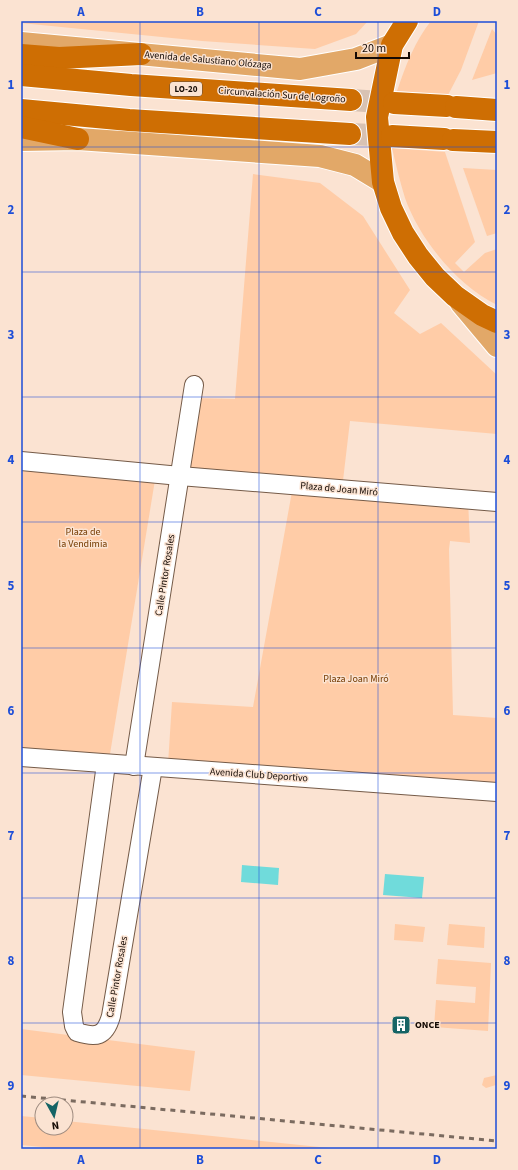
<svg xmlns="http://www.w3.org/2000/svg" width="518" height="1170" font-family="'Source Sans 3',sans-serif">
<rect width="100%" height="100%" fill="#fbe3d2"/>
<g fill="#ffcca7">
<polygon points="21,21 368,21 356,34 315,49 202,41 21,23"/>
<path d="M 431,21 L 479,21 L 461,70 L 448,95 L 397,91 C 405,67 415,41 431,21 Z"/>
<polygon points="492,29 497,35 497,73 472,80"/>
<path d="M 392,148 L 445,152 L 475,242 L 455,263 L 464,272 L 485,253 L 497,249 L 497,305 C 457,285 420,240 405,198 C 400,182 396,165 392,148 Z"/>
<polygon points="463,168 497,170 497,233 487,236"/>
<polygon points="253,174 320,183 363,216 410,290 394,313 420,334 441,323 497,375 497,434 350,421 342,489 468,500 470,543 450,541 449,549 453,715 497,718 497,784 168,764 172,702 253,707 293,486 180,476 193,398 235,399"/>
<polygon points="21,471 155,480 110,754 21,748"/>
<polygon points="395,924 425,927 423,942 394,940"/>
<polygon points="449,924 485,927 484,948 447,945"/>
<polygon points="438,959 491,963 488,1031 434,1027 436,1000 475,1003 476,987 436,984"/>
<polygon points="21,1029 195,1051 190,1091 21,1075"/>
<polygon points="497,1075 497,1090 496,1085 486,1088 482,1085 484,1078"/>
<polygon points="21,1116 42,1118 42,1128 66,1128 66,1121 339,1149 63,1149 21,1145"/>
</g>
<g fill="#70dbdb">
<polygon points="242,865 279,868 278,885 241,882"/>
<polygon points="385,874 424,877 422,898 383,895"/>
</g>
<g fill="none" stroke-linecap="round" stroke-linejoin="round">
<g stroke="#d8c2b3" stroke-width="22" stroke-dasharray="22 11" stroke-linecap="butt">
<polyline points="351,100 394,103"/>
<polyline points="350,134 392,136"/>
</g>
<g stroke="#755b48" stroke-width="20">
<g id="minor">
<polyline points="21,461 180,476 497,502"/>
<polyline points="21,757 497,792"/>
<path d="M 106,764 L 72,1012 L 74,1026 L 77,1032 C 96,1038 105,1037 111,1016 L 153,767"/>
<polyline points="134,766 194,385"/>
</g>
</g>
<g stroke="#fff" stroke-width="24">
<g id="major">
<polyline points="21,43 300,69 356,59 392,45"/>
<polyline points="21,140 78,139 320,156 355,165 383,182"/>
<polyline points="461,303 497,346"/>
</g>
</g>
<g stroke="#fff" stroke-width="24">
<g id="highway">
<polyline points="407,21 392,45 377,117 383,182 391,208 403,233 418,256 435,277 455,296 482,315 497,322"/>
<polyline points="21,55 59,58 141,54"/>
<polyline points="21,75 131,85 351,100"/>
<polyline points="394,103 447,106"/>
<polyline points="456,107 497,110"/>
<polyline points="21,110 129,120 350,134"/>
<polyline points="21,127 78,139"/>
<polyline points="392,136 444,139"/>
<polyline points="453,140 497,142"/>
</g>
</g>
<use href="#minor" stroke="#fff" stroke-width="18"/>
<use href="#major" stroke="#e2a868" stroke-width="22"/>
<use href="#highway" stroke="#ce6e03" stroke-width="22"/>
<polyline stroke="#7b6b60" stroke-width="3" stroke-dasharray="5 5" stroke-linecap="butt" points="21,1096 497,1141"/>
</g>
<path fill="none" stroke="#1d4ed8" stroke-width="1" stroke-opacity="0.55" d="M 140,21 L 140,1149M 259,21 L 259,1149M 378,21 L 378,1149M 21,147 L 497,147M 21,272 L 497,272M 21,397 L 497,397M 21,522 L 497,522M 21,648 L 497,648M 21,773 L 497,773M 21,898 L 497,898M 21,1023 L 497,1023"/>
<defs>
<g id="building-square" transform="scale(1)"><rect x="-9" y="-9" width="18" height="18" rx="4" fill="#156465" stroke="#fbe3d2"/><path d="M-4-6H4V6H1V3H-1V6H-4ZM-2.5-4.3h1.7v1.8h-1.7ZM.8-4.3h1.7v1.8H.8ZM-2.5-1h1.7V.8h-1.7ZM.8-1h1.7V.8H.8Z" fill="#fff"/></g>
</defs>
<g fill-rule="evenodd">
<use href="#building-square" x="401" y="1025"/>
</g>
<g text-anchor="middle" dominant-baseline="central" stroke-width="3" stroke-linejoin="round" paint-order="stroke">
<rect fill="#fbe3d2" stroke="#594b42" stroke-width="1" x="170" y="82" width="32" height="14" rx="3"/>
<g font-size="9" font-weight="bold" fill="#140a04">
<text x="186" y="89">LO-20</text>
</g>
<g font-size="10" fill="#140a04" stroke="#fbe3d2">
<text transform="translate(208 60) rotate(5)">Avenida de Salustiano Olózaga</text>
<text transform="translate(282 95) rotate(4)">Circunvalación Sur de Logroño</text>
<text transform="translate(339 489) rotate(5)">Plaza de Joan Miró</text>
<text transform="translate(165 575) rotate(-81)">Calle Pintor Rosales</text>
<text transform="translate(259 775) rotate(4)">Avenida Club Deportivo</text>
<text transform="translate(117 977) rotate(-80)">Calle Pintor Rosales</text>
</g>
<g font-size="10" fill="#753b00" stroke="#fbe3d2">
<text x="83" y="532">Plaza de<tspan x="83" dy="12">la Vendimia</tspan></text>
<text x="356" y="679">Plaza Joan Miró</text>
</g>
<g font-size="10" font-weight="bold" fill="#140a04" stroke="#fbe3d2" text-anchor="start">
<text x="415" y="1025">ONCE</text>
</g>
</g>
<rect width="518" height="1170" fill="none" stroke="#fbe3d2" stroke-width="44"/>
<g transform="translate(54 1116) rotate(172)"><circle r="19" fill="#fbe3d2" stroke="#9f8c80"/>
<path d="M0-3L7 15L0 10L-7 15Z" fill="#156465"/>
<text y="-6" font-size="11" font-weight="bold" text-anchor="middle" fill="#140a04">N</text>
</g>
<path d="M356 52v6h53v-6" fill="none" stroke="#140a04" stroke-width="2"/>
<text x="362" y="52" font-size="12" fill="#140a04" stroke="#fbe3d2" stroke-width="3" paint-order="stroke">20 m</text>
<rect x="22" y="22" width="474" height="1126" fill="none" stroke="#1d4ed8" stroke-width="1.5"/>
<g font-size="13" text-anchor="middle" font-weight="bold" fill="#1d4ed8">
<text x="81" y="16">A</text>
<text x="200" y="16">B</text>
<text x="318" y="16">C</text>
<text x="437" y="16">D</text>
<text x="11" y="89">1</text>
<text x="507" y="89">1</text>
<text x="11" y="214">2</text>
<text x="507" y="214">2</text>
<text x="11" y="339">3</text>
<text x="507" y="339">3</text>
<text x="11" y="464">4</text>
<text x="507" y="464">4</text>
<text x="11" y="590">5</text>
<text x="507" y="590">5</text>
<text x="11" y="715">6</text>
<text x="507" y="715">6</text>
<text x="11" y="840">7</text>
<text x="507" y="840">7</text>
<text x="11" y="965">8</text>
<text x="507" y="965">8</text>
<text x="11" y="1090">9</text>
<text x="507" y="1090">9</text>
<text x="81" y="1164">A</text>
<text x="200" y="1164">B</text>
<text x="318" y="1164">C</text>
<text x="437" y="1164">D</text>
</g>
</svg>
